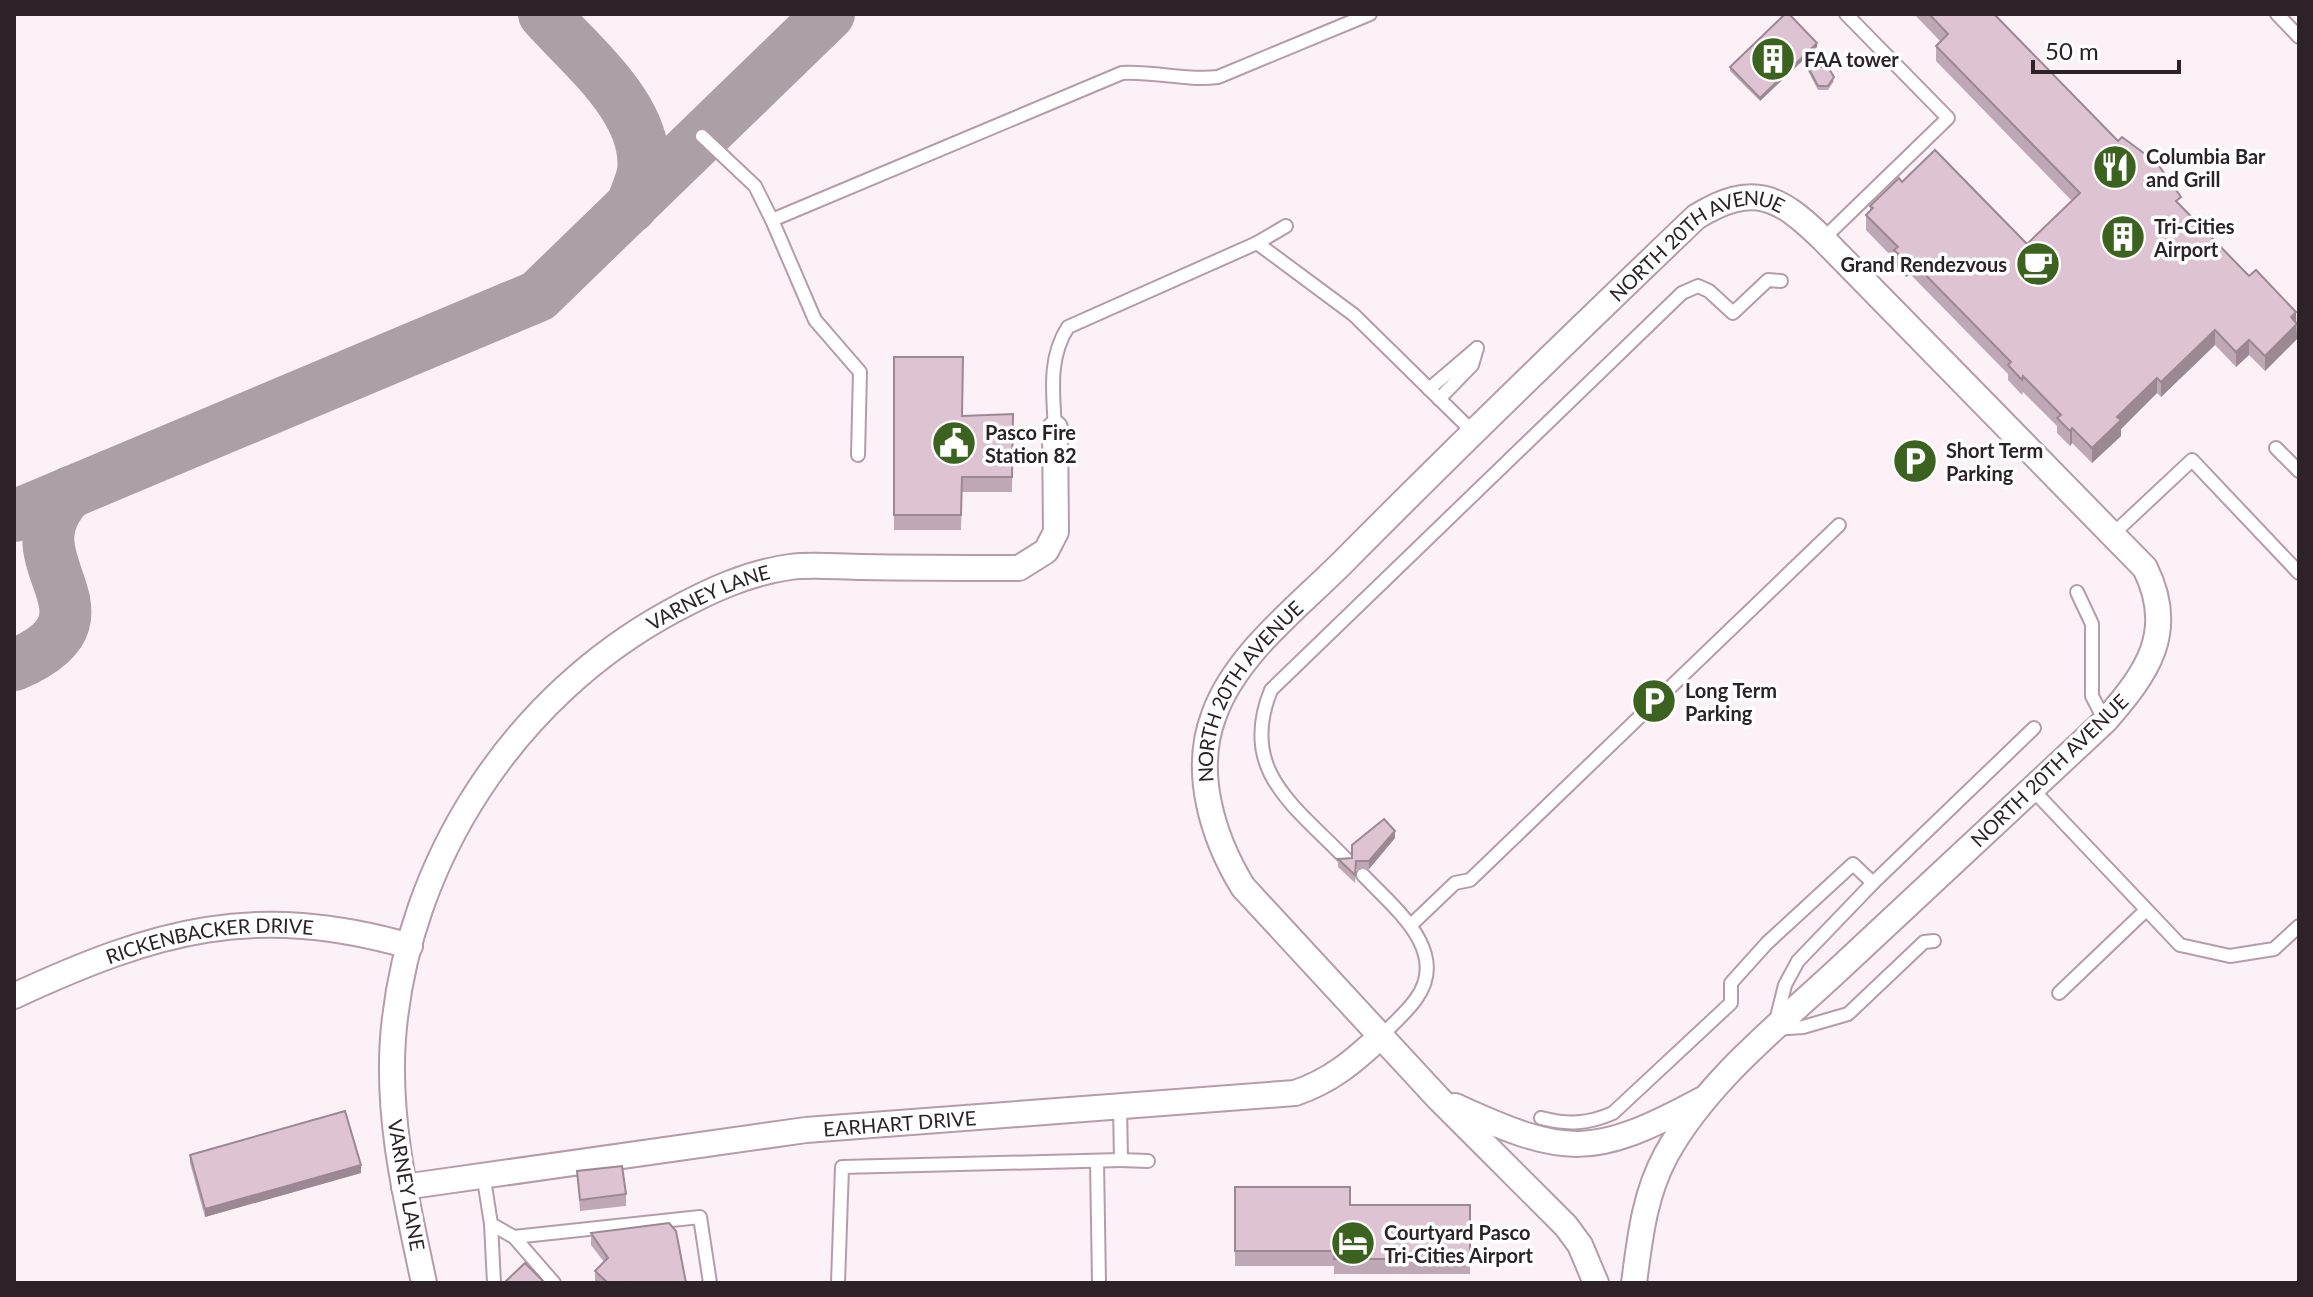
<svg xmlns="http://www.w3.org/2000/svg" width="2313" height="1297" font-family="Lato,sans-serif">
<rect width="100%" height="100%" fill="#fcf1f7"/>
<g fill="none" stroke-linecap="round" stroke-linejoin="round">
<g stroke="#aba0a6" stroke-width="52">
<path d="M 544,14 C 582,57 650,110 643,172 C 641,183 635,196 631,207"/>
<polyline points="14,516 538,296 829,14"/>
<path d="M 14,665 C 132,615 0,561 70,492"/>
</g>
<g stroke="#b69caa" stroke-width="16">
<g id="service">
<polyline points="2277,14 2299,37"/>
<polyline points="702,136 755,186 772,220"/>
<polyline points="1823,239 1948,118 1846,14"/>
<polyline points="1257,243 1354,315 1472,431"/>
<polyline points="1429,389 1477,348"/>
<polyline points="1439,399 1472,365 1477,348"/>
<path d="M 1055,428 C 1053,392 1048,358 1068,327 L 1257,243 L 1286,226"/>
<polyline points="2276,448 2299,471"/>
<path d="M 858,455 L 860,372 L 815,320 L 772,220 L 1122,73 C 1155,71 1186,81 1218,77 L 1370,14"/>
<polyline points="2113,534 2192,460 2299,573"/>
<polyline points="2077,592 2092,624 2092,696 2105,721"/>
<polyline points="2032,789 2180,945 2230,956 2274,949 2299,926"/>
<path d="M 1346,859 C 1295,806 1238,771 1271,690 L 1682,293 L 1698,286 L 1709,291 L 1733,313 L 1768,280 L 1781,281"/>
<path d="M 1363,875 C 1393,907 1451,951 1416,999 C 1406,1013 1393,1024 1381,1036"/>
<polyline points="1873,883 1798,961 1785,985 1774,1029 1803,1027 1848,1014 1924,942 1934,941"/>
<polyline points="1411,925 1455,883 1470,880 1839,525"/>
<polyline points="2059,993 2145,911"/>
<polyline points="1120,1105 1121,1160 1148,1161"/>
<path d="M 1541,1118 C 1568,1125 1588,1124 1613,1113 L 1731,1003 L 1731,983 L 1767,943 L 1853,864 L 1873,883 L 2034,728"/>
<polyline points="1097,1161 1099,1283"/>
<polyline points="483,1173 491,1224 514,1237 554,1283"/>
<polyline points="491,1224 494,1283"/>
<polyline points="514,1237 700,1217 710,1283"/>
<polyline points="838,1283 842,1167 1121,1160"/>
</g>
</g>
<g stroke="#b69caa" stroke-width="28">
<g id="minor">
<path id="s1" d="M 14,996 C 157,930 254,902 410,946"/>
<path d="M 1455,1106 C 1566,1157 1593,1158 1701,1100"/>
<path id="s2" d="M 404,1187 L 806,1130 L 1295,1093 C 1331,1081 1354,1061 1381,1036"/>
<path id="s3" d="M 424,1283 C 407,1202 387,1122 393,1038 C 407,860 515,696 672,611 C 709,591 747,573 790,567 C 813,564 839,567 862,567 C 915,568 967,568 1019,568 L 1046,551 L 1056,532 L 1055,428"/>
<path id="s4" d="M 1596,1283 L 1580,1245 L 1566,1226 L 1438,1098 L 1243,887 C 1213,838 1192,772 1214,715 C 1236,653 1301,605 1346,559 C 1461,443 1578,330 1696,217 C 1753,182 1779,196 1823,239 L 2145,568 C 2177,632 2147,673 2105,721 C 2016,804 1927,886 1839,969 C 1779,1025 1706,1082 1666,1155 C 1644,1196 1640,1238 1634,1283"/>
</g>
</g>
<use href="#service" stroke="#fff" stroke-width="12"/>
<use href="#minor" stroke="#fff" stroke-width="24"/>
</g>
<g fill="#bfa8b5">
<polygon points="1914,14 1994,14 2296,323 2297,339 2265,371 2249,355 2236,367 2215,345 2161,397 2157,393 2121,429 2121,436 2092,463 2072,443 2070,446 2057,433 2057,426 2023,392 2022,395 2008,380 2008,374 1910,274 1906,277 1894,265 1894,259 1866,230 1866,215 1870,211 1870,206 1902,182 2027,244 2072,201 1936,61 1936,46 1940,41"/>
<polygon points="1817,47 1760,101 1730,71 1730,67"/>
<polygon points="1808,67 1834,81 1828,90 1818,90 1808,71"/>
<polygon points="894,357 963,416 1013,414 1012,492 962,492 961,530 894,530"/>
<polygon points="1395,838 1369,869 1356,869 1355,883 1338,867 1338,859 1352,858"/>
<polygon points="190,1155 361,1173 205,1217 190,1163"/>
<polygon points="577,1171 626,1194 626,1206 580,1211"/>
<polygon points="1235,1187 1350,1205 1470,1205 1470,1274 1334,1274 1334,1266 1235,1266"/>
<polygon points="591,1233 686,1283 595,1283 595,1271 604,1262 591,1245"/>
</g>
<g fill="#9b8893">
<polygon points="1817,43 1817,47 1760,101 1760,98"/>
<polygon points="1910,259 1910,274 1906,277 1906,262"/>
<polygon points="2296,312 2297,339 2265,371 2265,356 2291,317"/>
<polygon points="2215,330 2215,345 2161,397 2161,382"/>
<polygon points="2249,340 2249,355 2236,367 2236,352"/>
<polygon points="2157,378 2157,393 2121,429 2121,436 2092,463 2092,448 2117,417"/>
<polygon points="2072,428 2072,443 2070,446 2070,431"/>
<polygon points="1395,831 1395,838 1369,869 1369,861"/>
<polygon points="361,1165 361,1173 205,1217 205,1209"/>
</g>
<g fill="#dec3d2" stroke="#9b8893" stroke-width="2">
<polygon points="1785,14 1789,14 1817,43 1760,98 1730,67"/>
<polygon points="1929,14 1994,14 2118,141 2122,137 2157,163 2181,197 2176,201 2249,276 2256,270 2296,312 2291,317 2297,324 2265,356 2249,340 2236,352 2215,330 2161,382 2157,378 2117,417 2121,420 2092,448 2072,428 2070,431 2057,418 2061,415 2023,376 2022,380 2008,365 2011,362 1910,259 1906,262 1894,250 1898,247 1866,215 1873,208 1870,206 1899,178 1902,182 1935,150 2027,244 2080,193 1936,46 1948,34"/>
<polygon points="1808,67 1828,67 1834,77 1828,86 1818,86"/>
<polygon points="894,357 963,357 962,416 1013,414 1012,477 962,477 961,515 894,515"/>
<polygon points="1384,819 1395,831 1369,861 1356,861 1355,875 1338,859 1352,858 1352,845"/>
<polygon points="345,1111 361,1165 205,1209 190,1155"/>
<polygon points="622,1166 626,1194 580,1200 577,1171"/>
<polygon points="1235,1187 1350,1187 1350,1205 1470,1205 1470,1259 1334,1259 1334,1251 1235,1251"/>
<polygon points="669,1223 676,1231 686,1283 631,1283 630,1282 628,1283 608,1283 595,1271 608,1258 591,1233"/>
<polygon points="525,1263 545,1283 506,1283 505,1282"/>
</g>
<defs>
<g id="building-disc" transform="scale(2.3)"><circle r="9.5" fill="#3b621e" stroke="#fff"/><path d="M-4-6H4V6H1V3H-1V6H-4ZM-2.5-4.3h1.7v1.8h-1.7ZM.8-4.3h1.7v1.8H.8ZM-2.5-1h1.7V.8h-1.7ZM.8-1h1.7V.8H.8Z" fill="#fff"/></g>
<g id="restaurant-disc" transform="scale(2.3)"><circle r="9.5" fill="#3b621e" stroke="#fff"/><path d="M-5-6h1v4h1v-4h1v4h1v-4h1v5L-1.5 .5V6h-2V.5L-5-1ZM5-6V6H3V1.5H1.5Q1.5-4 5-6Z" fill="#fff"/></g>
<g id="cafe-disc" transform="scale(2.3)"><circle r="9.5" fill="#3b621e" stroke="#fff"/><path d="M-5.5-4.5H6V0H3Q3 3.5 0 3.5H-2.5Q-5.5 3.5-5.5 0ZM3-3.2v2h1.7v-2ZM-6 4.5H4V6H-6Z" fill="#fff"/></g>
<g id="civic-disc" transform="scale(2.3)"><circle r="9.5" fill="#3b621e" stroke="#fff"/><path d="M-.6-6.5H3V-4.5H.6V-3L4-1V1h2V6H-6V1h2V-1L-.6-3ZM-1.2 2.5V6h2.4V2.5Z" fill="#fff"/></g>
<g id="parking-disc" transform="scale(2.3)"><circle r="9.5" fill="#3b621e" stroke="#fff"/><path d="M-3.5-5.5H1a3.5 3.5 0 0 1 0 7H-1V5.5H-3.5ZM-1-3.4V-.6H.8a1.4 1.4 0 0 0 0-2.8Z" fill="#fff"/></g>
<g id="hotel-disc" transform="scale(2.3)"><circle r="9.5" fill="#3b621e" stroke="#fff"/><path d="M-6-4.5h1.5V1H6V5H4.5V3h-9V5H-6ZM-4 0a1.8 1.8 0 1 1 3.6 0ZM.5 0V-2.5h3Q6-2.5 6 0Z" fill="#fff"/></g>
</defs>
<g fill-rule="evenodd">
<use href="#building-disc" x="1773" y="59"/>
<use href="#restaurant-disc" x="2115" y="167"/>
<use href="#building-disc" x="2123" y="237"/>
<use href="#cafe-disc" x="2038" y="264"/>
<use href="#civic-disc" x="954" y="443"/>
<use href="#parking-disc" x="1915" y="461"/>
<use href="#parking-disc" x="1654" y="701"/>
<use href="#hotel-disc" x="1353" y="1243"/>
</g>
<g text-anchor="middle" dominant-baseline="central" stroke-width="7" stroke-linejoin="round" paint-order="stroke">
<g font-size="20" font-weight="bold" fill="#2c2227" stroke="#fff" text-anchor="start">
<text x="1804" y="59">FAA tower</text>
<text x="2146" y="156">Columbia Bar<tspan x="2146" dy="23">and Grill</tspan></text>
<text x="2154" y="226">Tri-Cities<tspan x="2154" dy="23">Airport</tspan></text>
<text x="2007" y="264" text-anchor="end">Grand Rendezvous</text>
<text x="985" y="432">Pasco Fire<tspan x="985" dy="23">Station 82</tspan></text>
<text x="1946" y="450">Short Term<tspan x="1946" dy="23">Parking</tspan></text>
<text x="1685" y="690">Long Term<tspan x="1685" dy="23">Parking</tspan></text>
<text x="1384" y="1232">Courtyard Pasco<tspan x="1384" dy="23">Tri-Cities Airport</tspan></text>
</g>
<g font-size="20" fill="#2c2227" stroke="#fff">
<text stroke="none"><textPath href="#s4" startOffset="1398">NORTH 20TH AVENUE</textPath></text>
<text stroke="none"><textPath href="#s3" startOffset="818">VARNEY LANE</textPath></text>
<text stroke="none"><textPath href="#s4" startOffset="750">NORTH 20TH AVENUE</textPath></text>
<text transform="translate(2049 770) rotate(-44)">NORTH 20TH AVENUE</text>
<text stroke="none"><textPath href="#s1" startOffset="206">RICKENBACKER DRIVE</textPath></text>
<text stroke="none"><textPath href="#s2" startOffset="500">EARHART DRIVE</textPath></text>
<text transform="translate(407 1185) rotate(80)">VARNEY LANE</text>
</g>
</g>
<rect width="2313" height="1297" fill="none" stroke="#2c2227" stroke-width="32"/>
<path d="M2033 60v12h146v-12" fill="none" stroke="#2c2227" stroke-width="4"/>
<text x="2045" y="60" font-size="24" fill="#2c2227" stroke="#ffffff" stroke-width="6" paint-order="stroke">50 m</text>
</svg>
